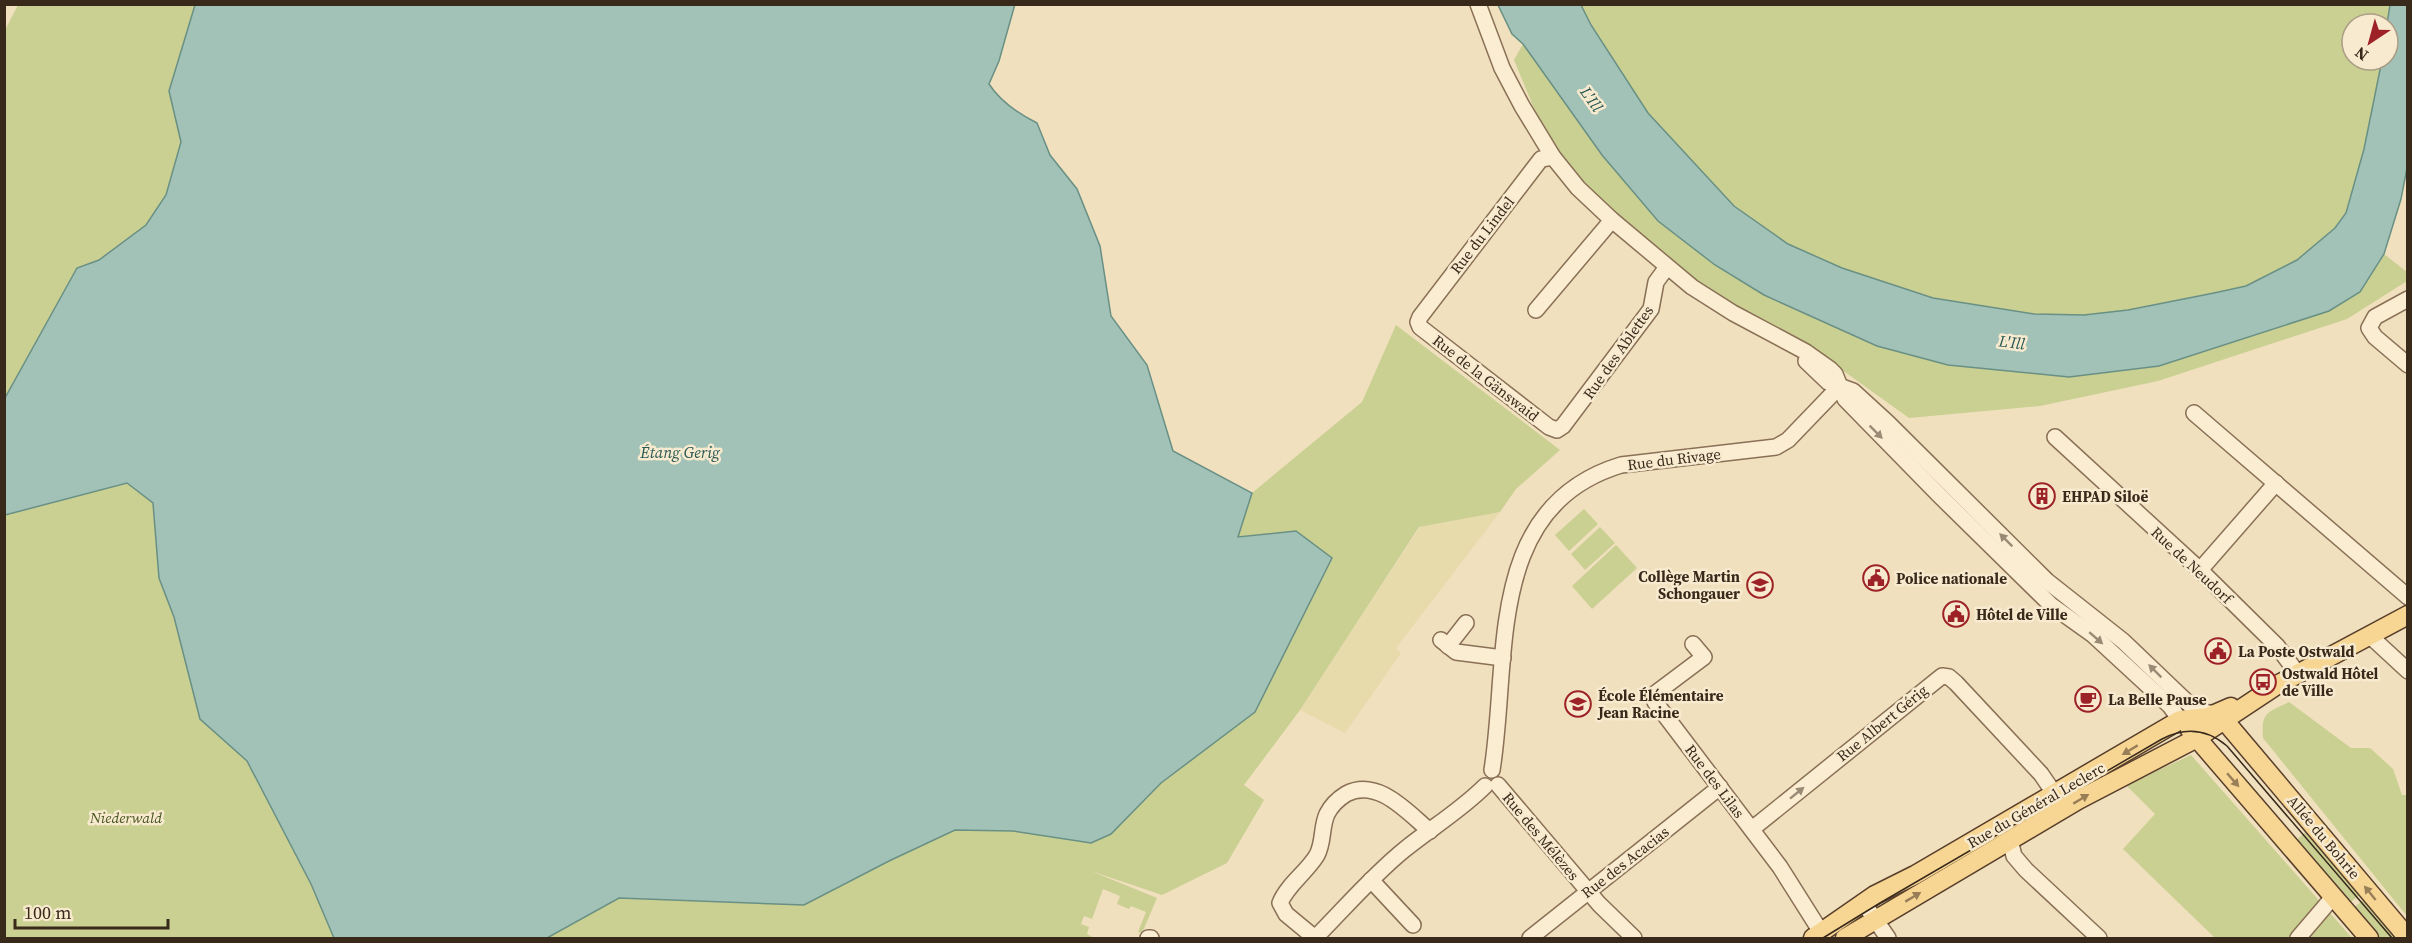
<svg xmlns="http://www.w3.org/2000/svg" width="2412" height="943" font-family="'Source Serif 4',serif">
<rect width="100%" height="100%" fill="#f0e0be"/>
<polygon fill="#e7dbab" points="1500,512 1396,648 1401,653 1345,733 1300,710 1420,527"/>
<g fill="#cacf92">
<polygon points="18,5 195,5 169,91 181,142 166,195 146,225 99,260 77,268 5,398 5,30"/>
<polygon points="1581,5 2390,5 2387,24 2352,24 2352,60 2382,60 2364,149 2346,213 2335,228 2297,260 2246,286 2214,293 2128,310 2084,315 2034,314 1933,298 1842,268 1788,244 1734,206 1648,113 1591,25"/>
<polygon points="1523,44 1602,155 1658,221 1715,265 1764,295 1877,346 2159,366 2329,311 2360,292 2384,254 2407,272 2407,281 2347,319 2158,381 2040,406 1909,418 1806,344 1696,284 1630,228 1577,178 1543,130 1514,60"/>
<polygon points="1396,325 1560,450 1516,489 1500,512 1419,527 1300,710 1244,785 1264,800 1227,863 1162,895 1091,871 1157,898 1142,933 1138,932 1146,912 1131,906 1129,909 1117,904 1120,896 1103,889 1092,919 1084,916 1081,924 1089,927 1087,934 1094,938 547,938 619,898 804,905 889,861 955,830 1013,831 1091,843 1111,834 1161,783 1255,712 1296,531 1237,537 1252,493 1362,402"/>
<polygon points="127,483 154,503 159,578 174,617 200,719 247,760 311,884 334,938 5,938 5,515"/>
<polygon points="1584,509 1598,524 1569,551 1555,535"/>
<polygon points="1600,527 1615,543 1585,570 1571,554"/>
<polygon points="1616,545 1637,568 1592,609 1572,586"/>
<path d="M 2289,702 L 2351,748 L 2370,748 L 2393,769 L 2402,795 L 2407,795 L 2407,916 L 2263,738 C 2261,712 2267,713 2289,702 Z"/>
<polygon points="2191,755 2352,938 2215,938 2123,849 2155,814 2126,785"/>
<polygon points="2310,828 2363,892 2347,905 2293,843"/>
<polygon points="2367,897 2401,938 2376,938 2351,910"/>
</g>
<g fill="#a2c2b7" stroke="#699085" stroke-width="1.5">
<path d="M 1015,4 L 999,61 L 989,84 C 1000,101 1019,114 1037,123 L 1050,155 L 1077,189 L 1100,246 L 1111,316 L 1147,365 L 1173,451 L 1252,493 L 1238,537 L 1296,531 L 1332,558 L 1255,712 L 1161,783 L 1111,834 L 1091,843 L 1013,831 L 955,830 L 889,861 L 804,905 L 619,898 L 547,938 L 334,938 L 311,884 L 247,761 L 200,719 L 174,617 L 159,578 L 153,503 L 127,483 L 5,515 L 5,398 L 77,268 L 99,260 L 146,225 L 166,195 L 181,142 L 169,91 L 195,5 Z"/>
<polygon points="1498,5 1581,5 1591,25 1648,113 1734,206 1788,244 1842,268 1933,298 2034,314 2084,315 2128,310 2214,293 2246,286 2297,260 2335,228 2346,213 2364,149 2382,60 2388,60 2387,24 2390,5 2407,5 2407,168 2401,199 2384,254 2360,292 2329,311 2159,366 2069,377 1948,365 1877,346 1764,295 1715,265 1658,221 1602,155 1523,44 1512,34"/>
</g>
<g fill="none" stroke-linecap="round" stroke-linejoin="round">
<g stroke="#8a7056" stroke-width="18">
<g id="minor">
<polyline points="1478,4 1502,68 1522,106 1553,157 1578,188 1612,220 1692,287 1733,313 1806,352 1830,369 1835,374 1845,399 1940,496 2051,605 2093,635 2170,706 2180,720"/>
<polyline points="1553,157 1541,159 1531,172 1420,317 1418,322 1420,327 1549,427 1557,430 1563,426 1651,309 1656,282 1667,267"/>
<polyline points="2408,299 2375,317 2369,328 2375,337 2408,365"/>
<polyline points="1536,310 1612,220"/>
<polyline points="1806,361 1828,382 1853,391 1888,423 2047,581 2123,641 2190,705 2202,712 2216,714"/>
<polyline points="2194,413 2408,597"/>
<polyline points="2055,437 2200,570 2277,646 2298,674"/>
<polyline points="2200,570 2276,483"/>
<polyline points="2369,635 2408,671"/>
<polyline points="1441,640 1456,652 1503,658"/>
<polyline points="1693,644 1704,657 1656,693 1655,702 1780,867 1821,932"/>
<polyline points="1448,646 1466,623"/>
<path d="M 1492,770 C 1510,659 1484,507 1621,465 L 1776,447 L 1788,440 L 1839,387"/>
<polyline points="1498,785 1599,904 1634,938"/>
<polyline points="1752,829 1942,676 1949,677 1956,683 2041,774 2054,793"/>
<polyline points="2010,840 2014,856 2026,870 2099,938"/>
<polyline points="1371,880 1413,925"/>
<polyline points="1863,902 1888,938"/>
<polyline points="1148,938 1151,938"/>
<path d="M 1315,938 L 1286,914 L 1280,903 C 1287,885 1307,872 1317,855 C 1324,842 1321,827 1327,814 C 1331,806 1338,799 1346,794 C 1378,777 1408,813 1430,831"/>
<path d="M 1315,938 C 1344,909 1372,876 1404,850 C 1431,828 1460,811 1485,786"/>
<polyline points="1530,938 1720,787"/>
<polyline points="2298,938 2333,897"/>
</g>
</g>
<g stroke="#573e2b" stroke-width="21">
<g id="major">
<polyline points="2219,714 2408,938"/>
<polyline points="2190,730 2369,938"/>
<polyline points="1813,938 1875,895 1915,875 2180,720 2208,717 2231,707"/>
<polyline points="1845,938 2078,800 2197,738 2277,685 2408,615"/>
</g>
</g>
<use href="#minor" stroke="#fbedd2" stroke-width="15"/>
<use href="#major" stroke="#f7d593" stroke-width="18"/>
<path stroke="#38291b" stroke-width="1.5" d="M 1823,938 L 1880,903 L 2162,739 C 2185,727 2207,729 2227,746 L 2392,938"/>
</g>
<defs><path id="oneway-solid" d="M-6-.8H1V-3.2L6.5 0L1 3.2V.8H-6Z" transform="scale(1.5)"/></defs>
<g fill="#9a8b76">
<use href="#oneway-solid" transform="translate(1876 432) rotate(45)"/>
<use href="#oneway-solid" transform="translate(2006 540) rotate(-135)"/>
<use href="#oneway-solid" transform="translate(2096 638) rotate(41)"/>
<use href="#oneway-solid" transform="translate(2155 671) rotate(-135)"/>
<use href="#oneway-solid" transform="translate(1797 793) rotate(-39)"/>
</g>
<g fill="#987f57">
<use href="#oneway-solid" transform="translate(2130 750) rotate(149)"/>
<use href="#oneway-solid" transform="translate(2233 780) rotate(49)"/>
<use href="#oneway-solid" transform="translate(2081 799) rotate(-31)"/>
<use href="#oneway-solid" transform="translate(2370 893) rotate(-129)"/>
<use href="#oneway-solid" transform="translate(1913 897) rotate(-31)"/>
</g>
<defs>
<g id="building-ring" transform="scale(1.35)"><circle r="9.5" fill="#f7eace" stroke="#9d2227" stroke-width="1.5"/><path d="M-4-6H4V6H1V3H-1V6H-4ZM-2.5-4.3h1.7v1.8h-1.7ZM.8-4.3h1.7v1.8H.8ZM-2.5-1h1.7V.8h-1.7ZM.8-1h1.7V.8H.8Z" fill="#9d2227"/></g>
<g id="civic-ring" transform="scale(1.35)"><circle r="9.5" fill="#f7eace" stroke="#9d2227" stroke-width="1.5"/><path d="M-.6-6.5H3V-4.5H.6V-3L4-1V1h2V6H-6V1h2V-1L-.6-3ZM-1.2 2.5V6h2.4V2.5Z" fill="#9d2227"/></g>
<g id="school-ring" transform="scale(1.35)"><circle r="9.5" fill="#f7eace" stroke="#9d2227" stroke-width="1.5"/><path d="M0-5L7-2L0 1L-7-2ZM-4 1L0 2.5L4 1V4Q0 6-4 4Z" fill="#9d2227"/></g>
<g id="bus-ring" transform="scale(1.35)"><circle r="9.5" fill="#f7eace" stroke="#9d2227" stroke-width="1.5"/><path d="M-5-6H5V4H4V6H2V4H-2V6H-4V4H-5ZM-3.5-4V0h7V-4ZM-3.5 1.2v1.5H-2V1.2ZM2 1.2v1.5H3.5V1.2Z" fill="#9d2227"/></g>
<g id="cafe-ring" transform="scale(1.35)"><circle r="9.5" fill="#f7eace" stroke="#9d2227" stroke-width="1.5"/><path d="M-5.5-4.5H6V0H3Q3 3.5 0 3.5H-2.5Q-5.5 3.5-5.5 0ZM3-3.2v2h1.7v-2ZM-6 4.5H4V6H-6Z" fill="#9d2227"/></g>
</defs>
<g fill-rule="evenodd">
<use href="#building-ring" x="2042" y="496"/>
<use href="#civic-ring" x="1876" y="578"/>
<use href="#school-ring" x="1760" y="585"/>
<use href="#civic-ring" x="1956" y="614"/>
<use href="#civic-ring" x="2218" y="651"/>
<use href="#bus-ring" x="2263" y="682"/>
<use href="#cafe-ring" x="2088" y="699"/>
<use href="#school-ring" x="1578" y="704"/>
</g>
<g text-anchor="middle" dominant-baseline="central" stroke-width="5" stroke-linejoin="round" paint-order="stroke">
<g font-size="15" fill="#38291b" stroke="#f7eace">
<text transform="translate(1482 235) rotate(-52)">Rue du Lindel</text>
<text transform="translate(1618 352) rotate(-55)">Rue des Ablettes</text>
<text transform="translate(1486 378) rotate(38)">Rue de la Gänswaid</text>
<text transform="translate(1674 459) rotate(-7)">Rue du Rivage</text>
<text transform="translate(2192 565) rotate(43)">Rue de Neudorf</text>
<text transform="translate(1882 723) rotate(-39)">Rue Albert Gérig</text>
<text transform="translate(1715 781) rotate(53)">Rue des Lilas</text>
<text transform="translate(2036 805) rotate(-30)">Rue du Général Leclerc</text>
<text transform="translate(1541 836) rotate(50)">Rue des Mélèzes</text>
<text transform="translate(2324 837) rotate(50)">Allée du Bohrie</text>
<text transform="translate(1625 862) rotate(-38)">Rue des Acacias</text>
</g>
<g font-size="15" font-weight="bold" fill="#38291b" stroke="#f7eace" text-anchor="start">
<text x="2062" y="496">EHPAD Siloë</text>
<text x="1740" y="576" text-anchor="end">Collège Martin<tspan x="1740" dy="17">Schongauer</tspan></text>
<text x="1896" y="578">Police nationale</text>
<text x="1976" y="614">Hôtel de Ville</text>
<text x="2238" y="651">La Poste Ostwald</text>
<text x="2282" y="673">Ostwald Hôtel<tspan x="2282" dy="17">de Ville</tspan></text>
<text x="1598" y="695">École Élémentaire<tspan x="1598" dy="17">Jean Racine</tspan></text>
<text x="2108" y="699">La Belle Pause</text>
</g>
<g font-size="15" font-style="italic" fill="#4a5621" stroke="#f7eace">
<text x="126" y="817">Niederwald</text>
</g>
<g font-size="16" font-style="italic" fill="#2a5955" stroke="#f7eace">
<text transform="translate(1592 99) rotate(55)">L'Ill</text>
<text transform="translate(2012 342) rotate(7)">L'Ill</text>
<text x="680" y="452">Étang Gerig</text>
</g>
</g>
<rect width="2412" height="943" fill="none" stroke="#38291b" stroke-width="12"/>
<g transform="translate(2370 42) rotate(216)"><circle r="28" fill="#f7eace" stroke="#ab9d86" stroke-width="1.5"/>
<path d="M0-4.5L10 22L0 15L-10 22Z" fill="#9d2227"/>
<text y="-9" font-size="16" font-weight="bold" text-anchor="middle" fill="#38291b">N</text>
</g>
<path d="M15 919v9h153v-9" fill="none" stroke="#38291b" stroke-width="3"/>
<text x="24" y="919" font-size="18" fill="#38291b" stroke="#f7eace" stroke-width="4.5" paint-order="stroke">100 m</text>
</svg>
